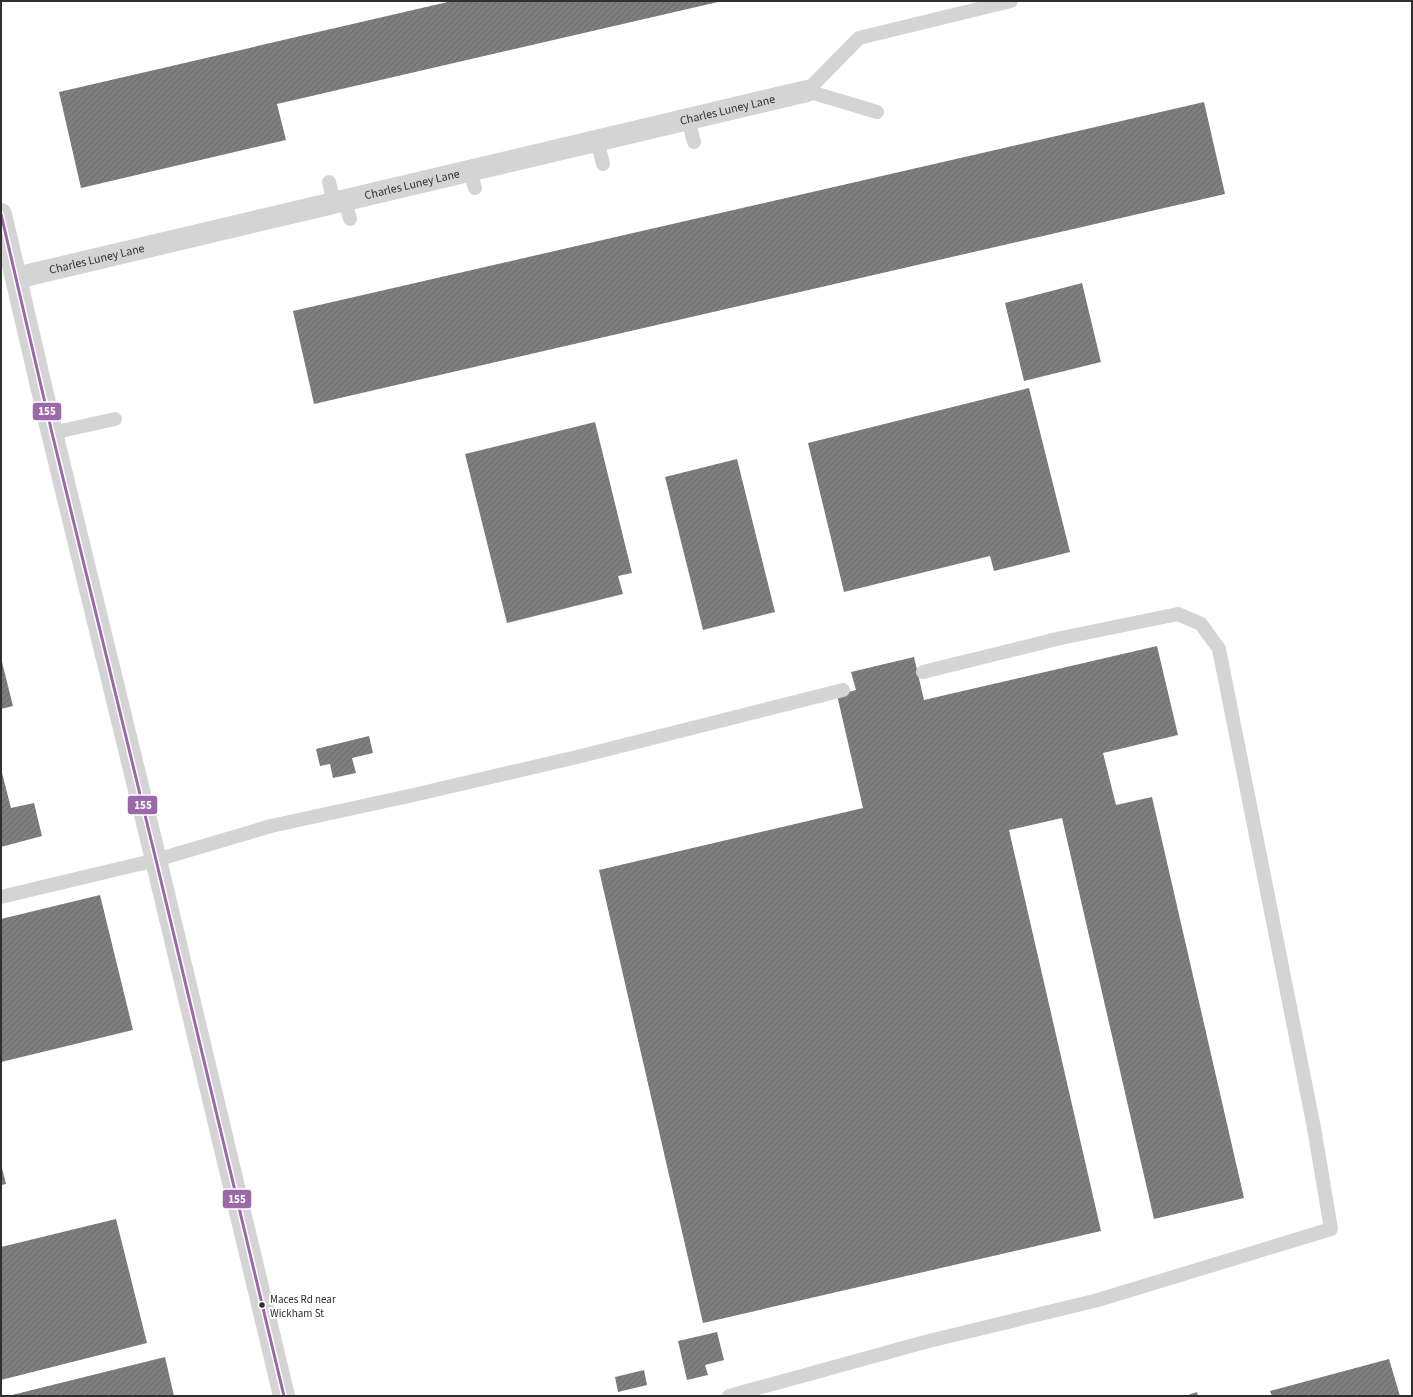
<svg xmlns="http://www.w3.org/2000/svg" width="1413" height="1397" font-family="'Source Sans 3',sans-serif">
<defs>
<pattern id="building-hatch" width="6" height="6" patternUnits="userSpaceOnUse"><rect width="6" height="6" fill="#7f7f7f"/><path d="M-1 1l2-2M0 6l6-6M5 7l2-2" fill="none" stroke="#686868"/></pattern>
</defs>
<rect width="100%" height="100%" fill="#fff"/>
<g fill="url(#building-hatch)">
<polygon points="452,1 718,2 277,104 286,140 81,188 59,92"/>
<polygon points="1204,102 1225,194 314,404 293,311"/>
<polygon points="1082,283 1101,362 1024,381 1005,303"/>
<polygon points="1029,388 1070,552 994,571 990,556 844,592 808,443"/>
<polygon points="595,422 632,573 618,576 623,594 507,623 465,454"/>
<polygon points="737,459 775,612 703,630 665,477"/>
<polygon points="1157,646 1178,735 1103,753 1116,805 1152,797 1244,1198 1154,1219 1062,818 1009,830 1101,1231 703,1323 599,870 863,808 837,695 856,690 851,672 914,657 924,700"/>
<polygon points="1,658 13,706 1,709"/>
<polygon points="369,736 373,753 352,758 356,773 333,778 330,764 320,766 316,749"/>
<polygon points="1,769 11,808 34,803 42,836 1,847"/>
<polygon points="100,895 133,1030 1,1062 1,919"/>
<polygon points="1,1164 6,1184 1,1185"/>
<polygon points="116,1219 147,1343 1,1380 1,1247"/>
<polygon points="717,1332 724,1360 705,1365 708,1375 687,1380 678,1341"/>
<polygon points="165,1357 174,1396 12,1396 12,1395"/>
<polygon points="1389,1359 1400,1396 1272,1396 1270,1391"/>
<polygon points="644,1370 647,1385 618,1392 615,1377"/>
<polygon points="1197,1392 1198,1396 1185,1396"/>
</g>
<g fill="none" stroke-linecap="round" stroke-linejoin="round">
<g stroke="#d4d4d4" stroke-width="14">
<polyline points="877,112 807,91 859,38 1011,1"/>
<polyline points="688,119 694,142"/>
<polyline points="597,140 603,164"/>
<polyline points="470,171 475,188"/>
<polyline points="329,182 334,203"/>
<polyline points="345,200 350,219"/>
<polyline points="52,433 115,419"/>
<polyline points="1,897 156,860 271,826 409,796 577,757 843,690"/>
<polyline points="729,1396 925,1342 1098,1300 1331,1229 1314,1128 1219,649 1201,624 1178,614 1061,638 923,672"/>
</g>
<path stroke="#d4d4d4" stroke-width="22" id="s1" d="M 16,278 L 807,91"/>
<polyline stroke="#d4d4d4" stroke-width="22" points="1,214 52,433 156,860 284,1396"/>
<g stroke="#fff" stroke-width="6">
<polyline id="bus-1" points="1,214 52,433 156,860 284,1396"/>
</g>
<use href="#bus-1" stroke="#9c69a8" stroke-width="3"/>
</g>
<circle fill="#2f2f2f" stroke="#fff" stroke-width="1.5" cx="262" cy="1305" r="3.5"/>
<g text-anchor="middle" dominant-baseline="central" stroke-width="4" stroke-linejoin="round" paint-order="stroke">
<g font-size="11" fill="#2f2f2f" stroke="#fff" text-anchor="start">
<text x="270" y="1299">Maces Rd near<tspan x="270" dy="14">Wickham St</tspan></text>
</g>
<g font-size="12" fill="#2f2f2f" stroke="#fff">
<text stroke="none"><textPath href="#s1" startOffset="731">Charles Luney Lane</textPath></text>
<text stroke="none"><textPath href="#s1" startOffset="407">Charles Luney Lane</textPath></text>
<text stroke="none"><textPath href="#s1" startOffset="83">Charles Luney Lane</textPath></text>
</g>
</g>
<g stroke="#fff" stroke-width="1.5">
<rect x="32" y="402" width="30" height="19" rx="4" fill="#9c69a8"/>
<rect x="127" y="795" width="31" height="20" rx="4" fill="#9c69a8"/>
<rect x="222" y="1189" width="30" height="20" rx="4" fill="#9c69a8"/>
</g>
<g font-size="11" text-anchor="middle" font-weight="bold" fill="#fff">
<text x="47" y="415">155</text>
<text x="143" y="809">155</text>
<text x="237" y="1203">155</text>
</g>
<rect width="1413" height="1397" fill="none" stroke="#2f2f2f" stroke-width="4"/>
</svg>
